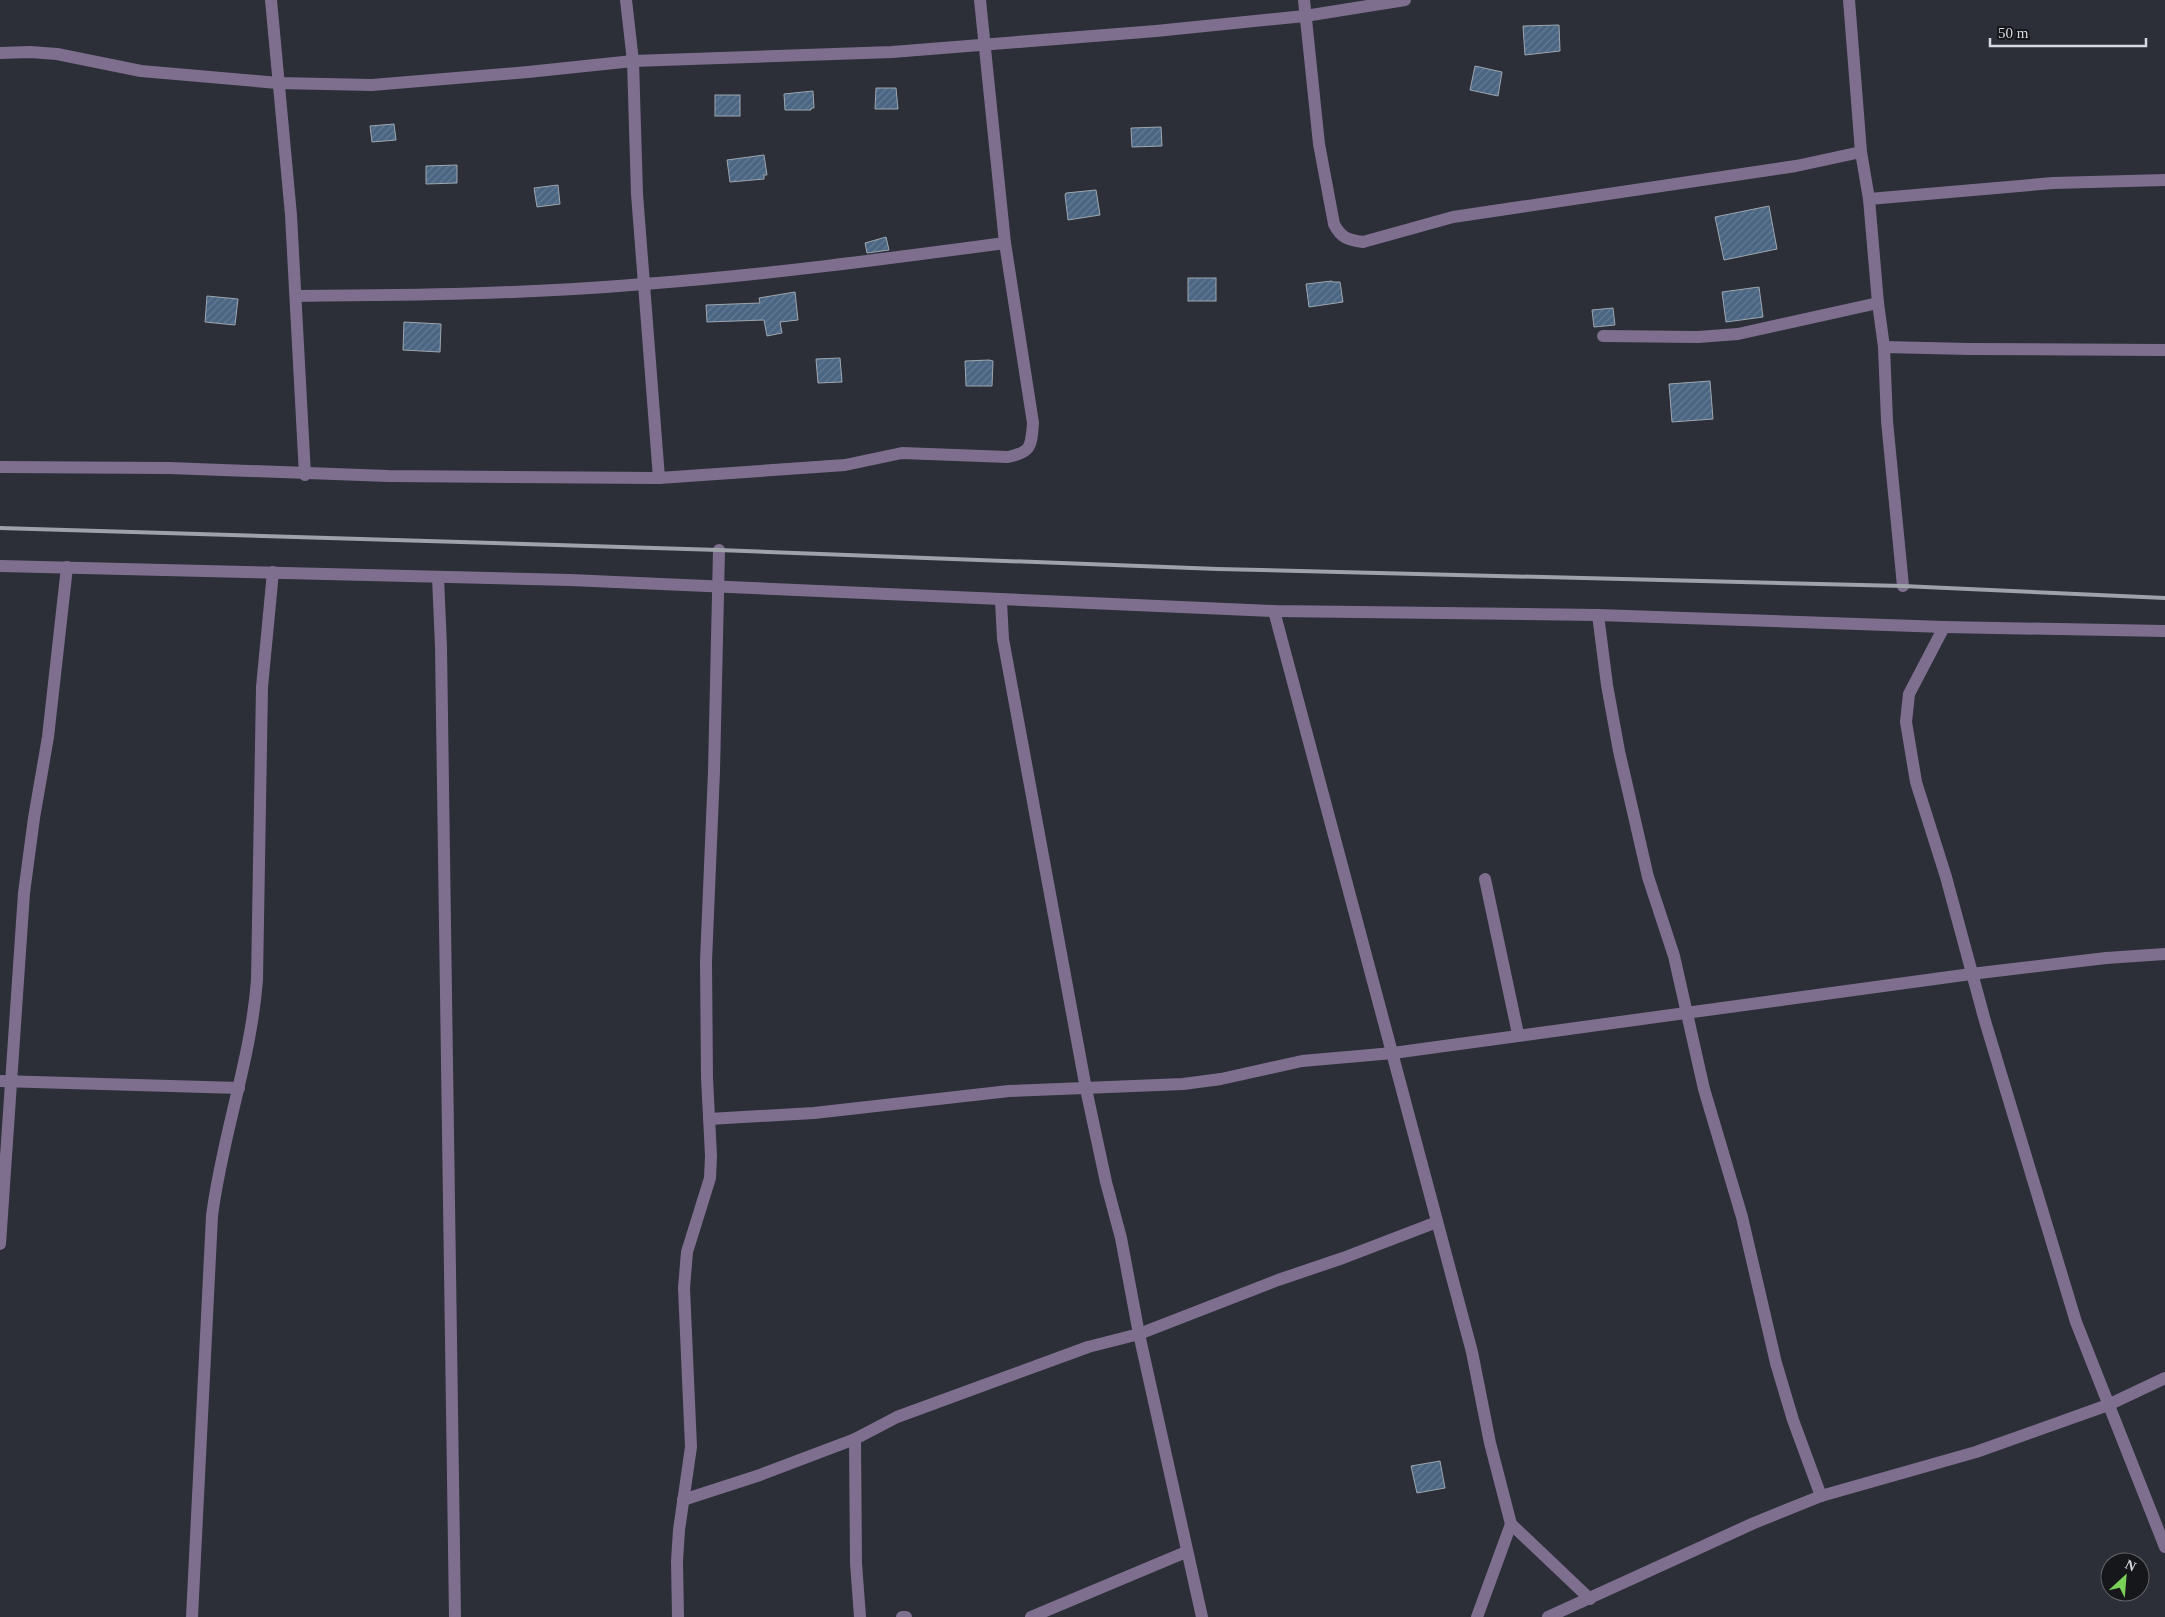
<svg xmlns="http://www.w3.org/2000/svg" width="2165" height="1617" font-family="'Times New Roman',serif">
<defs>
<pattern id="building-hatch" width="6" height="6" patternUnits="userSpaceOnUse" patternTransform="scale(1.25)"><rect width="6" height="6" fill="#4b6682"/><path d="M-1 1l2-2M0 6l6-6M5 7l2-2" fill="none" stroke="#647b93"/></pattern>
</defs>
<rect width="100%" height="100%" fill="#2c2e38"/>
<g fill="url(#building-hatch)" stroke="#9da7b1">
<polygon points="1559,25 1560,51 1525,55 1523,26"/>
<polygon points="1475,66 1502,72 1498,96 1470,90"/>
<polygon points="876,88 896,88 898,109 875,109"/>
<polygon points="813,91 814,108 811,108 811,110 785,110 784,94"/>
<rect x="715" y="95" width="25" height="21"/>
<polygon points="394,124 396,140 372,142 370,126"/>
<polygon points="1161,127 1162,146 1132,147 1131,128"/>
<polygon points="764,155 767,175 764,175 764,179 730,182 727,160"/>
<polygon points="457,165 457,183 426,184 426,166"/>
<polygon points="558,185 560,204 537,207 534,188"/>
<polygon points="1096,190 1100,215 1068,220 1065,195 1066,193"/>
<polygon points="1769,206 1777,249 1724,260 1715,217"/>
<polygon points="886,237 889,250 867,253 865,243"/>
<rect x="1188" y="278" width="28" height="23"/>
<polygon points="1332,281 1332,282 1340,282 1343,302 1309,307 1306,284"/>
<polygon points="1759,287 1763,317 1726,322 1722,292"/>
<polygon points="795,292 798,320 780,322 782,333 767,336 764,320 707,322 706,305 760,303 759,298"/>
<polygon points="207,296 238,299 235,325 205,322"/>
<polygon points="1613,308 1615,325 1594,327 1592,310"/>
<polygon points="404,322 441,324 440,352 403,350"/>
<polygon points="840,358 842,382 818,383 816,359"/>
<polygon points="989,360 993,361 992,386 966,386 965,361"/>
<polygon points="1710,381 1713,419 1672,422 1669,384"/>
<polygon points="1440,1461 1445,1488 1417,1493 1411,1466"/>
</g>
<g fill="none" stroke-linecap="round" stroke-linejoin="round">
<g stroke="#7e6f8f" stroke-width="12">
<polyline points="271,0 291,215 305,475"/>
<polyline points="626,0 633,61 637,194 659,478"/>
<path d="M 1304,0 L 1319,144 L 1334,224 C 1341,238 1348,240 1363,242 L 1453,217 L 1796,166 L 1861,152"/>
<polyline points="1849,0 1861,152 1869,199 1878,303 1884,347 1887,421 1903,586"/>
<polyline points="0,53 30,52 57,54 141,71 278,83 372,85 528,72 633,61 892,52 1156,31 1305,16 1405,0"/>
<polyline points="1869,199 2053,183 2165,180"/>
<path d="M 296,296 C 412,295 528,294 644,284 C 765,275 885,259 1005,243"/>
<polyline points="1603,336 1698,337 1738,334 1878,303"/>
<polyline points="1884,347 1969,349 2165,350"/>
<path d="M 0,467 L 169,468 L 388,476 L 659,478 L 845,465 L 902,453 L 1008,457 C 1032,452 1031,446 1033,423 L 1005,243 L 980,0"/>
<polyline points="0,566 570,580 1274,611 1598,615 1944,627 2165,631"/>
<polyline points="438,577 441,647 455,1617"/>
<polyline points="1001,601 1003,639 1086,1089 1106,1182 1121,1238 1139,1334 1202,1617"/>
<polyline points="1274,611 1472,1352 1490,1443 1511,1524 1590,1599"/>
<polyline points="1598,615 1607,685 1619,751 1648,877 1674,956 1704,1089 1742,1217 1776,1363 1793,1420 1821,1496"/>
<polyline points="1944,627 1909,694 1906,722 1916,782 1946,877 1985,1021 2076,1322 2165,1547"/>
<polyline points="1485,879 1518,1034"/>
<polyline points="0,1081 239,1088"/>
<polyline points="709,1119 814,1113 1009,1091 1183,1084 1221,1079 1302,1061 1393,1053 1971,974 2106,958 2165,954"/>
<polyline points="0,1244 24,893 34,818 48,737 67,567"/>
<polyline points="855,1439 856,1563 860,1617"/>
<polyline points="683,1500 760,1475 855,1439 897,1417 1088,1347 1139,1334 1278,1280 1343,1258 1437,1222"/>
<path d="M 192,1617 L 212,1216 C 222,1136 251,1060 257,980 L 262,687 L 273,572"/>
<polyline points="678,1617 677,1561 679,1530 691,1447 684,1288 687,1252 710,1178 711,1156 707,1078 706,961 714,771 719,550"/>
<polyline points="902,1617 906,1617"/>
<polyline points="1031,1617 1186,1552"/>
<polyline points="1477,1617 1511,1524"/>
<polyline points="1548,1617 1754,1523 1821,1496 1976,1452 2108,1405 2165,1378"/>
</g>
<polyline stroke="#a0a2aa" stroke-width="4" points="0,528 719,550 1218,569 1903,586 2165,598"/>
</g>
<g transform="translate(2125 1577) rotate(26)"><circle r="24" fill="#16171b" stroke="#64656a"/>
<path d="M0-4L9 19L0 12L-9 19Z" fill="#79d157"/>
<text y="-8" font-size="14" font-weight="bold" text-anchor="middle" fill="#d8d9e0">N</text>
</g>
<path d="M1990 38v8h156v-8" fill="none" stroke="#d8d9e0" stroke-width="2.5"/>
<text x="1998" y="38" font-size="15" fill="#d8d9e0" stroke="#16171b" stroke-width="4" paint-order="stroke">50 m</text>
</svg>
